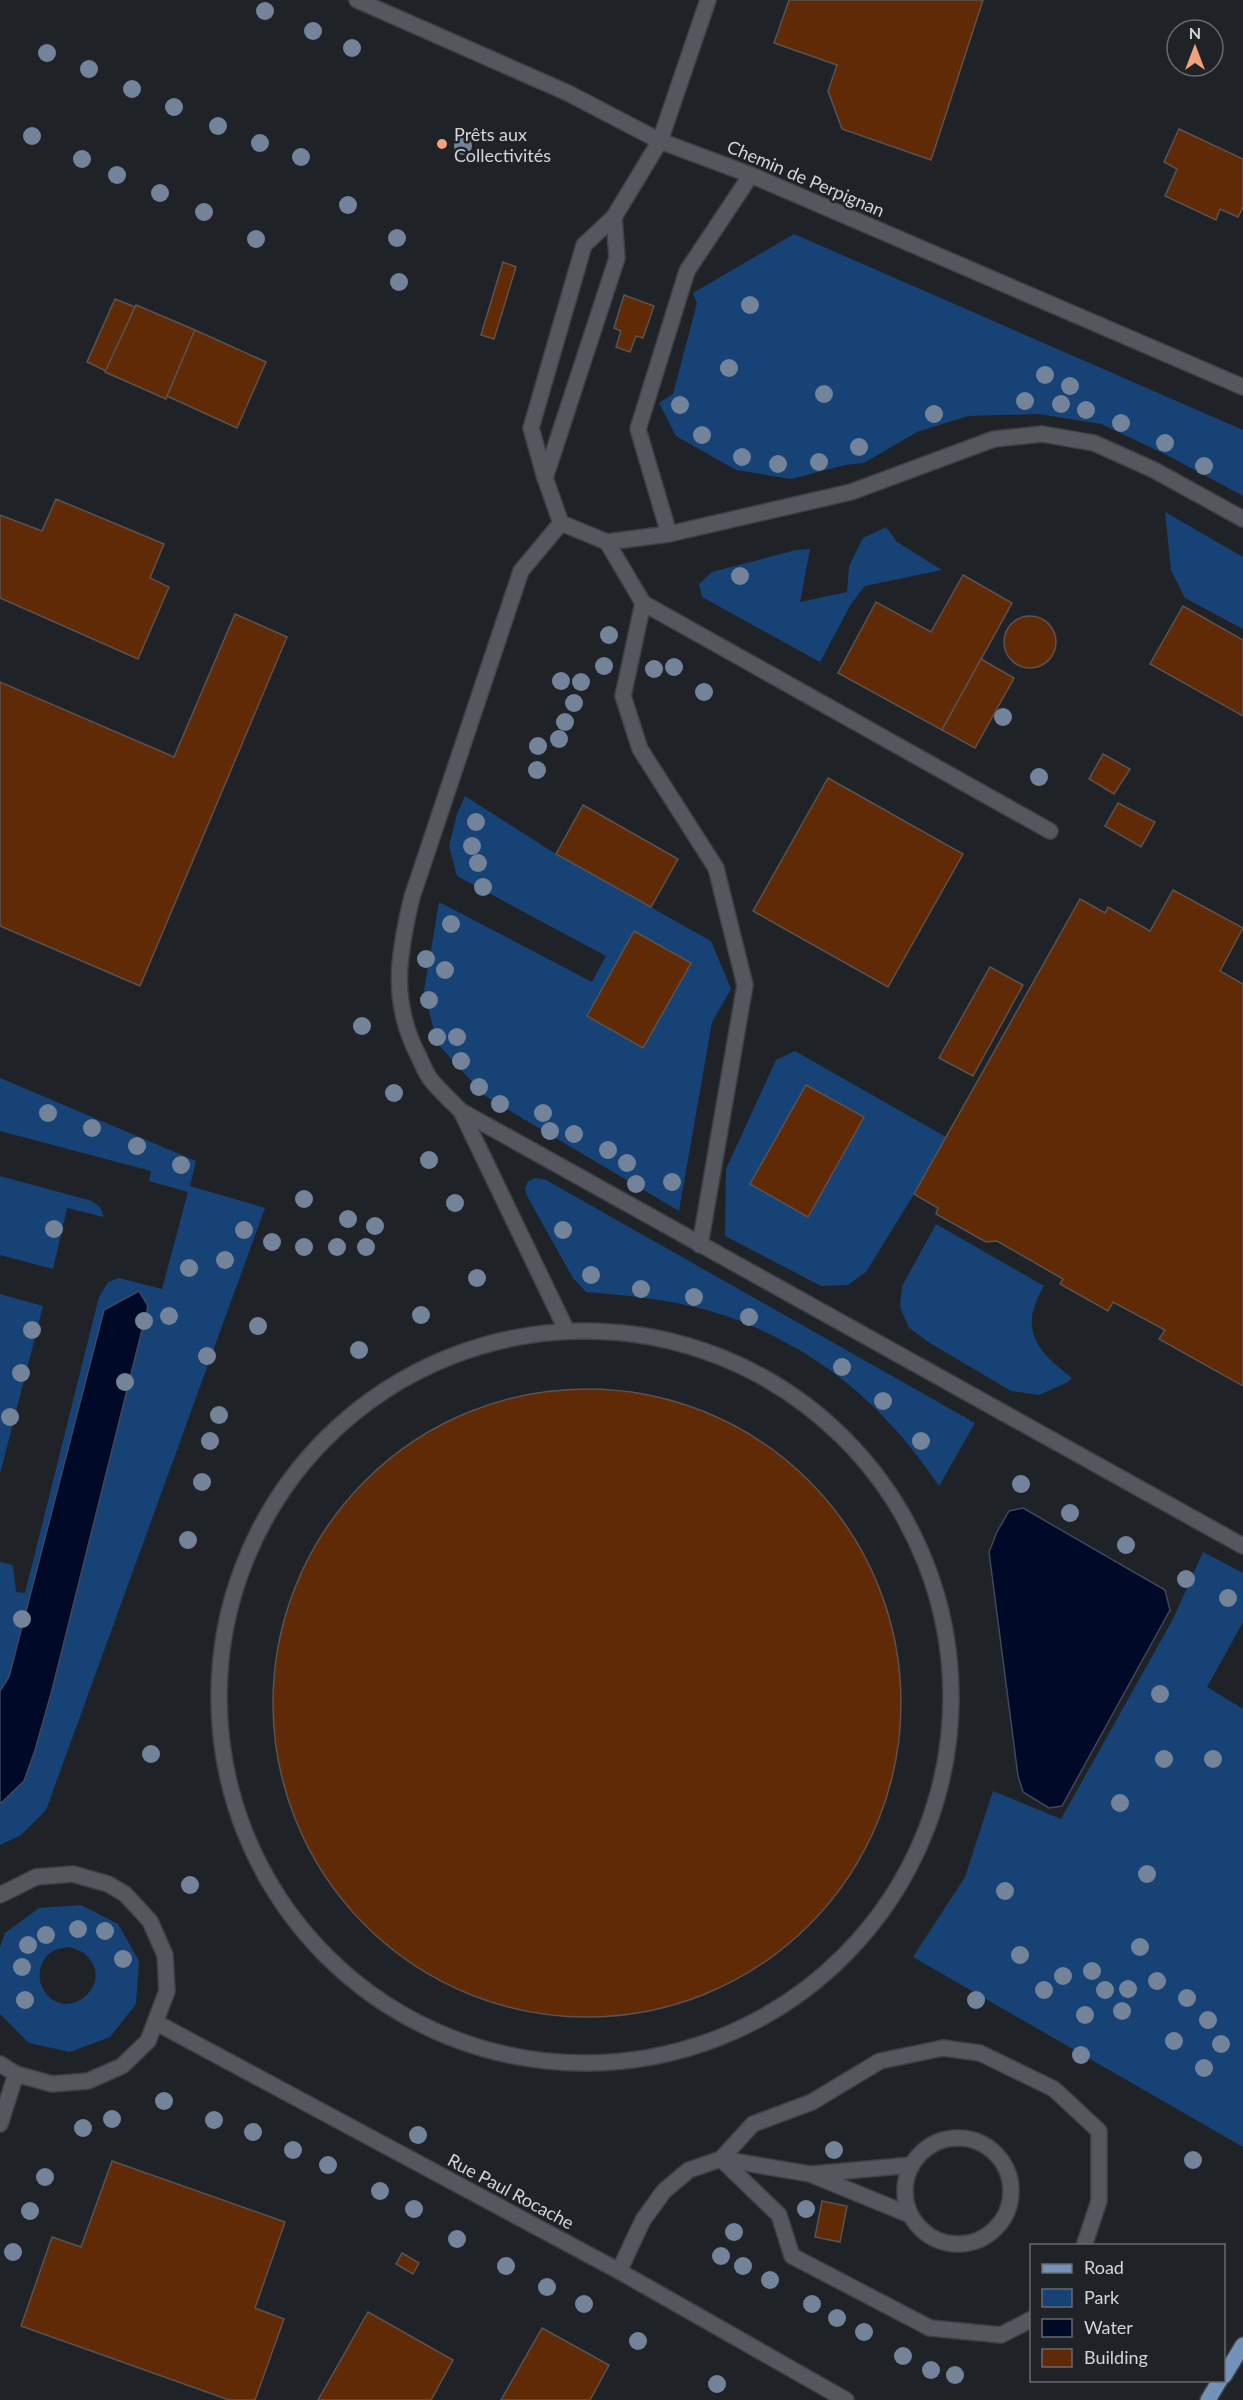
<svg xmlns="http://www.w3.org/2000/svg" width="1243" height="2400" font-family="Lato,sans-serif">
<rect width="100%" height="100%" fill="#1f2327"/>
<g fill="#174276" fill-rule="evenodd">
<polygon points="794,234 1243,430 1243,496 1165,454 1101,424 1038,414 968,416 917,432 864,463 845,465 791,479 736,470 676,436 659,403 673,394 697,303 693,293"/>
<polygon points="1165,512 1243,557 1243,629 1185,598 1171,570"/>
<polygon points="886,527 897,542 942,570 865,586 851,604 820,662 702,597 699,584 712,572 796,550 810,549 800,602 847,592 849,566 863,538"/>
<polygon points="465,796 556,854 711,941 731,989 712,1022 679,1211 485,1096 437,1043 424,991 439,902 592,982 606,956 457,876 449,846 457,814"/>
<polygon points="795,1051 946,1137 914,1194 866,1272 848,1285 821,1286 725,1236 726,1169 776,1060"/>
<polygon points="0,1078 196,1161 190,1186 265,1208 46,1810 21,1835 0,1845 0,1562 13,1565 16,1592 25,1593 99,1297 108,1282 119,1278 162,1289 188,1192 149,1181 151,1171 0,1131"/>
<polygon points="0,1176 92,1201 100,1207 104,1217 67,1208 53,1269 0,1255"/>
<path d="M 536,1178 L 546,1180 L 975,1423 L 939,1486 C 886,1407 820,1350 729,1317 C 684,1301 634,1296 586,1292 L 573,1278 L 527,1196 L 525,1189 L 528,1181 Z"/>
<path d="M 936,1224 L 1044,1286 C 1018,1330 1036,1350 1072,1378 L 1066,1383 L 1039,1395 L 1011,1391 L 930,1343 L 909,1328 L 900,1307 L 902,1286 Z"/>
<polygon points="0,1294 43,1306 0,1474"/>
<polygon points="1203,1552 1243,1573 1243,1622 1207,1687 1243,1709 1243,2147 913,1957 965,1877 993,1791 1061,1819 1173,1619"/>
<path d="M 81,1905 L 118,1924 L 139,1961 L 136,2004 L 110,2037 L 70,2052 L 29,2043 L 0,2014 L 0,1947 L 5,1933 L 39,1908 ZM 69,1947 C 74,1949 83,1951 86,1955 C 117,1984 65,2027 43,1989 C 36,1977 40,1960 51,1952 C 56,1949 64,1948 69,1947 Z"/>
</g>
<g fill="#000a28" stroke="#3f475d" stroke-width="1.5">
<polygon points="139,1291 148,1306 52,1690 35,1750 24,1781 0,1804 0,1691 9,1677 104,1310"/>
<polygon points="1023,1508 1165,1590 1170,1610 1062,1806 1049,1808 1023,1792 1018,1776 989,1552 997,1532 1009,1511"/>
</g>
<g fill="#602a07" stroke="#5a5350" stroke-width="1.5">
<polygon points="789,0 983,0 931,160 842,129 828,91 837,65 774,43"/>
<polygon points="1179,129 1243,159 1243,207 1238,217 1220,209 1216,220 1165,196 1177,169 1164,162"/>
<polygon points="503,262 516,267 494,339 481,335"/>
<polygon points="624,295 654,306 643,338 636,336 630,352 616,347 621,331 614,328"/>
<polygon points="115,299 135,307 106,371 87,362"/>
<polygon points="136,305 195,330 166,399 105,372"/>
<polygon points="195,330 266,362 237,428 167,396"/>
<polygon points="56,499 164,544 150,578 169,587 138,659 0,598 0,515 42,531"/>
<polygon points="963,575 1012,603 942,730 838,673 876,602 931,632"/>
<polygon points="1183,606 1243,640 1243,716 1150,664"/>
<polygon points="235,614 287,637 140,986 0,926 0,682 174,757"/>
<circle cx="1030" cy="642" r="26"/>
<polygon points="981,659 1014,678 975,748 942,730"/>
<polygon points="1103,754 1130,769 1114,794 1089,779"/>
<polygon points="828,778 963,854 888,987 753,911"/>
<polygon points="1118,803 1155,822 1141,847 1105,826"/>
<polygon points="583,805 678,859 651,907 556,854"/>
<polygon points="1173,890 1243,928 1220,971 1243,984 1243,1386 1159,1339 1165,1330 1113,1302 1108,1311 1060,1284 1063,1279 997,1241 986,1242 936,1214 938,1208 914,1194 1080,899 1105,913 1108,907 1150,931"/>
<polygon points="634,931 691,963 643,1048 587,1016"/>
<polygon points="990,967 1023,985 973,1076 939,1058"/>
<polygon points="806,1085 864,1117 808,1217 750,1184"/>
<circle cx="587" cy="1703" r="314"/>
<polygon points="112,2161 285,2222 255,2308 284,2319 255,2400 229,2400 21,2326 52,2237 81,2247"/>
<polygon points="822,2201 847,2206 840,2242 815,2237"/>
<polygon points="402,2253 419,2263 413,2274 396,2264"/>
<polygon points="368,2312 453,2360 431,2400 318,2400"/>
<polygon points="542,2328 609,2365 590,2400 501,2400"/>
</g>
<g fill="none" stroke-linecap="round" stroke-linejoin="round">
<g stroke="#3e4044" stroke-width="18">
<g id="minor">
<polyline points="357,0 568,93 660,141 751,175 1243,387"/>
<polyline points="708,0 660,141 614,217 584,245 531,428 545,478 561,523 607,542 669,534 851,492 994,439 1042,434 1094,443 1154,470 1243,519"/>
<polyline points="545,478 617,258 614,217"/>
<path d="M 561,523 L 521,571 L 412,897 C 398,955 390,1002 419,1057 C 423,1065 426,1075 432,1081 C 441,1092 451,1101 461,1111 L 1243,1546"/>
<polyline points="669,534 638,429 687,271 751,175"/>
<polyline points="607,542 643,603 1050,831"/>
<polyline points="643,603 623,696 640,749 716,868 745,985 700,1245"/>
<polyline points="461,1111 566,1329"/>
<circle cx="585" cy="1697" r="366"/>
<polyline points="0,1895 36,1877 73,1874 108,1884 125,1894 150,1921 165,1955 167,1991 148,2041 122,2066 88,2081 52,2084 16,2074 0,2064"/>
<polyline points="155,2022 619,2271 846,2400"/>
<polyline points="0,2124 16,2074"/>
<circle cx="958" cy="2191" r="53"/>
<polyline points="813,2174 912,2165"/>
<polyline points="619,2271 643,2220 664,2191 689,2170 721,2159 810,2174 910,2215"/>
<polyline points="1032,2319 1001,2335 930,2328 792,2256 779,2215 721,2159 753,2124 812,2102 880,2061 943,2048 980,2053 1054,2089 1099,2131 1099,2201 1084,2246"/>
</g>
</g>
<g stroke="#3e4044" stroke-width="18">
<g id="major">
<polyline points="1224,2376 1243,2345"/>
<polyline points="1208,2400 1220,2380"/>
</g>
</g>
<use href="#minor" stroke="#54585e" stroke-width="15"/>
<use href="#major" stroke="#7392b9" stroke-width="15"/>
</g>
<g fill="#738399">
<circle cx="265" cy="11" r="9"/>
<circle cx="313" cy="31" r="9"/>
<circle cx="352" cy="48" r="9"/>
<circle cx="47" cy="53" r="9"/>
<circle cx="89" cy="69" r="9"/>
<circle cx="132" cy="89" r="9"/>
<circle cx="174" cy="107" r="9"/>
<circle cx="218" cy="126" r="9"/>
<circle cx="32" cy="136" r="9"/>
<circle cx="260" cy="143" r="9"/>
<circle cx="463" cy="146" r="9"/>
<circle cx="301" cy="157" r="9"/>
<circle cx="82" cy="159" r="9"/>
<circle cx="117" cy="175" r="9"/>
<circle cx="160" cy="193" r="9"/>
<circle cx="348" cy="205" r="9"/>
<circle cx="204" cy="212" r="9"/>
<circle cx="397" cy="238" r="9"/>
<circle cx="256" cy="239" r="9"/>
<circle cx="399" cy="282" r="9"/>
<circle cx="750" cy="305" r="9"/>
<circle cx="729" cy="368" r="9"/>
<circle cx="1045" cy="375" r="9"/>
<circle cx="1070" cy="386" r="9"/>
<circle cx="824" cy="394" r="9"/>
<circle cx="1025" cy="401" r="9"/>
<circle cx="1061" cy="404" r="9"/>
<circle cx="680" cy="405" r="9"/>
<circle cx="1086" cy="410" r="9"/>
<circle cx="934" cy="414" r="9"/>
<circle cx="1121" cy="423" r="9"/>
<circle cx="702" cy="435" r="9"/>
<circle cx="1165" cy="443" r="9"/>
<circle cx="859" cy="447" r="9"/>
<circle cx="742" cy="457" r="9"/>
<circle cx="819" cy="462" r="9"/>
<circle cx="778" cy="464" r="9"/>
<circle cx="1204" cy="466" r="9"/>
<circle cx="740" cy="576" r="9"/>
<circle cx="609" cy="635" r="9"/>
<circle cx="604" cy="666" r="9"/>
<circle cx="674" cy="667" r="9"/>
<circle cx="654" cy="669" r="9"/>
<circle cx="561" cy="681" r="9"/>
<circle cx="581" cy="682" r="9"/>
<circle cx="704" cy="692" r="9"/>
<circle cx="574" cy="703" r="9"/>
<circle cx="1003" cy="717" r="9"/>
<circle cx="565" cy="722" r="9"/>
<circle cx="559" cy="739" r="9"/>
<circle cx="538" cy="746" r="9"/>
<circle cx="537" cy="770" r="9"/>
<circle cx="1039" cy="777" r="9"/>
<circle cx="476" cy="822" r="9"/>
<circle cx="472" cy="846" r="9"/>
<circle cx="478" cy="863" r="9"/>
<circle cx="483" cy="887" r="9"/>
<circle cx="451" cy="924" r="9"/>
<circle cx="426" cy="959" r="9"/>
<circle cx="445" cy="970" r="9"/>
<circle cx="429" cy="1000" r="9"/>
<circle cx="362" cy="1026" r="9"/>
<circle cx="437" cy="1037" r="9"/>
<circle cx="457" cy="1037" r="9"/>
<circle cx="461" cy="1061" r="9"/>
<circle cx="479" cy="1087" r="9"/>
<circle cx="394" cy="1093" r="9"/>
<circle cx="500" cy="1104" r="9"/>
<circle cx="48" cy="1113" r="9"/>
<circle cx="543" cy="1113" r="9"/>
<circle cx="92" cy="1128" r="9"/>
<circle cx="550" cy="1131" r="9"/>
<circle cx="574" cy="1134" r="9"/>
<circle cx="137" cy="1146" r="9"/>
<circle cx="608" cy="1150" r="9"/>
<circle cx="429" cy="1160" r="9"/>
<circle cx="627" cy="1163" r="9"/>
<circle cx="181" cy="1165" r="9"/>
<circle cx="672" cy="1182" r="9"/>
<circle cx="636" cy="1184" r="9"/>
<circle cx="304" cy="1199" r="9"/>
<circle cx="455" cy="1203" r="9"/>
<circle cx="348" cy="1219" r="9"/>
<circle cx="375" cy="1226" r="9"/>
<circle cx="54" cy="1229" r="9"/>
<circle cx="244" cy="1230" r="9"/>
<circle cx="563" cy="1230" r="9"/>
<circle cx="272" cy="1242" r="9"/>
<circle cx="304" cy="1247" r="9"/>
<circle cx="337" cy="1247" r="9"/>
<circle cx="366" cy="1247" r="9"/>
<circle cx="225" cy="1260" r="9"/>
<circle cx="189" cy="1268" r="9"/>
<circle cx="591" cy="1275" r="9"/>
<circle cx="477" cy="1278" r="9"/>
<circle cx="641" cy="1289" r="9"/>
<circle cx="694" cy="1297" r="9"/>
<circle cx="421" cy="1315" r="9"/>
<circle cx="169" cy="1316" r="9"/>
<circle cx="749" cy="1317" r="9"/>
<circle cx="144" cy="1321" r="9"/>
<circle cx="258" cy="1326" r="9"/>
<circle cx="32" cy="1330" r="9"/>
<circle cx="359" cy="1350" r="9"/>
<circle cx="207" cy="1356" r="9"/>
<circle cx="842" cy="1367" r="9"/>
<circle cx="21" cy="1373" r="9"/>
<circle cx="125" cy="1382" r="9"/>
<circle cx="883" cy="1401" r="9"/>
<circle cx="219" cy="1415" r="9"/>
<circle cx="10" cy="1417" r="9"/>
<circle cx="210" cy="1441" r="9"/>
<circle cx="921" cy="1441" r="9"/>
<circle cx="202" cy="1482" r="9"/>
<circle cx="1021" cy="1484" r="9"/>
<circle cx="1070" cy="1513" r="9"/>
<circle cx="188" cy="1540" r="9"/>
<circle cx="1126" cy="1545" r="9"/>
<circle cx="1186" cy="1579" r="9"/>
<circle cx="1228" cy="1598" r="9"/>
<circle cx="22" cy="1619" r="9"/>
<circle cx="1160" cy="1694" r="9"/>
<circle cx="151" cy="1754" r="9"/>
<circle cx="1164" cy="1759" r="9"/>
<circle cx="1213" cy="1759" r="9"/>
<circle cx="1120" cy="1803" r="9"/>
<circle cx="1147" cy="1874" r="9"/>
<circle cx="190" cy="1885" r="9"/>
<circle cx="1005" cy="1891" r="9"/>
<circle cx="78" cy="1929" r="9"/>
<circle cx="105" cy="1931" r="9"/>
<circle cx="46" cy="1935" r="9"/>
<circle cx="28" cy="1945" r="9"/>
<circle cx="1140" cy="1947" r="9"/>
<circle cx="1020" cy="1955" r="9"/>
<circle cx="123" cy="1959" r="9"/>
<circle cx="22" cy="1967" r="9"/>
<circle cx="1092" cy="1971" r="9"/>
<circle cx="1063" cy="1976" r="9"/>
<circle cx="1157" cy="1981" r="9"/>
<circle cx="1128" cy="1989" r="9"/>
<circle cx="1044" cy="1990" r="9"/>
<circle cx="1105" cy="1990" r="9"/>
<circle cx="1187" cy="1998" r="9"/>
<circle cx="25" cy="2000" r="9"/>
<circle cx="976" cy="2000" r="9"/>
<circle cx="1122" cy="2011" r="9"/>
<circle cx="1085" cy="2015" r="9"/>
<circle cx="1208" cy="2020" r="9"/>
<circle cx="1174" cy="2041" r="9"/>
<circle cx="1221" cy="2044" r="9"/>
<circle cx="1081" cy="2055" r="9"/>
<circle cx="1204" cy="2068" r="9"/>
<circle cx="164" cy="2101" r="9"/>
<circle cx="112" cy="2119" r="9"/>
<circle cx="214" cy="2120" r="9"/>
<circle cx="83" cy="2128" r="9"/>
<circle cx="253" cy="2132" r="9"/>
<circle cx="418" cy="2135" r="9"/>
<circle cx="293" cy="2150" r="9"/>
<circle cx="834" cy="2150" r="9"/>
<circle cx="1193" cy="2160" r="9"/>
<circle cx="328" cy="2165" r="9"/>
<circle cx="45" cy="2177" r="9"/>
<circle cx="380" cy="2191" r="9"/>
<circle cx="414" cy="2209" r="9"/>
<circle cx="806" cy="2209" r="9"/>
<circle cx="30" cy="2211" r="9"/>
<circle cx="734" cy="2232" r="9"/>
<circle cx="457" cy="2239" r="9"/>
<circle cx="13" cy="2252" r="9"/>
<circle cx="721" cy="2256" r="9"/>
<circle cx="506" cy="2266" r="9"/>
<circle cx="743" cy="2266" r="9"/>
<circle cx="770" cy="2280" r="9"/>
<circle cx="547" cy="2287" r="9"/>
<circle cx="584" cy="2304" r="9"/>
<circle cx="812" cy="2304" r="9"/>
<circle cx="837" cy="2318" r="9"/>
<circle cx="864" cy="2332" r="9"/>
<circle cx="638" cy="2341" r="9"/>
<circle cx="903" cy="2356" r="9"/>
<circle cx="931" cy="2370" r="9"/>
<circle cx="955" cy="2375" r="9"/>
<circle cx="717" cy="2384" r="9"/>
</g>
<circle fill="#f0a27a" stroke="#1f2327" stroke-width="2" cx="442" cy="144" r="6"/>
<g text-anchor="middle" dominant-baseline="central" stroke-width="5" stroke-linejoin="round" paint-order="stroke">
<g font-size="18" fill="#d3d5d8" stroke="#1f2327" text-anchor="start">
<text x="454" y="134">Prêts aux<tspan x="454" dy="21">Collectivités</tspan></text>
</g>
<g font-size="18" fill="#d3d5d8" stroke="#1f2327">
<text transform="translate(806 178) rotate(23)">Chemin de Perpignan</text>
<text transform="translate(511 2191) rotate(28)">Rue Paul Rocache</text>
</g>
</g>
<rect x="1030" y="2244" width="195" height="138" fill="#1f2327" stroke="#676a6e" stroke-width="1.5"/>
<rect x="1042" y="2264" width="30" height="9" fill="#7392b9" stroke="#676a6e" stroke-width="1.5"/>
<text x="1084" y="2274" font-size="18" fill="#d3d5d8">Road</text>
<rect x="1042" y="2289" width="30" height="18" fill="#174276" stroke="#676a6e" stroke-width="1.5"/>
<text x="1084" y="2304" font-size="18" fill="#d3d5d8">Park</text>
<rect x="1042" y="2319" width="30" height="18" fill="#000a28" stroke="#676a6e" stroke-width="1.5"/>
<text x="1084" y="2334" font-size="18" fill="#d3d5d8">Water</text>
<rect x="1042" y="2349" width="30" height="18" fill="#602a07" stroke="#676a6e" stroke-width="1.5"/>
<text x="1084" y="2364" font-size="18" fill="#d3d5d8">Building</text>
<g transform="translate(1195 48)"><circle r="28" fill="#1f2327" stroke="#676a6e" stroke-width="1.5"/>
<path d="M0-4.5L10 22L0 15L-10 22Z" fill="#f0a27a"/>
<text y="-9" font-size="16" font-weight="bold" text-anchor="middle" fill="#d3d5d8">N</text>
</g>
</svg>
